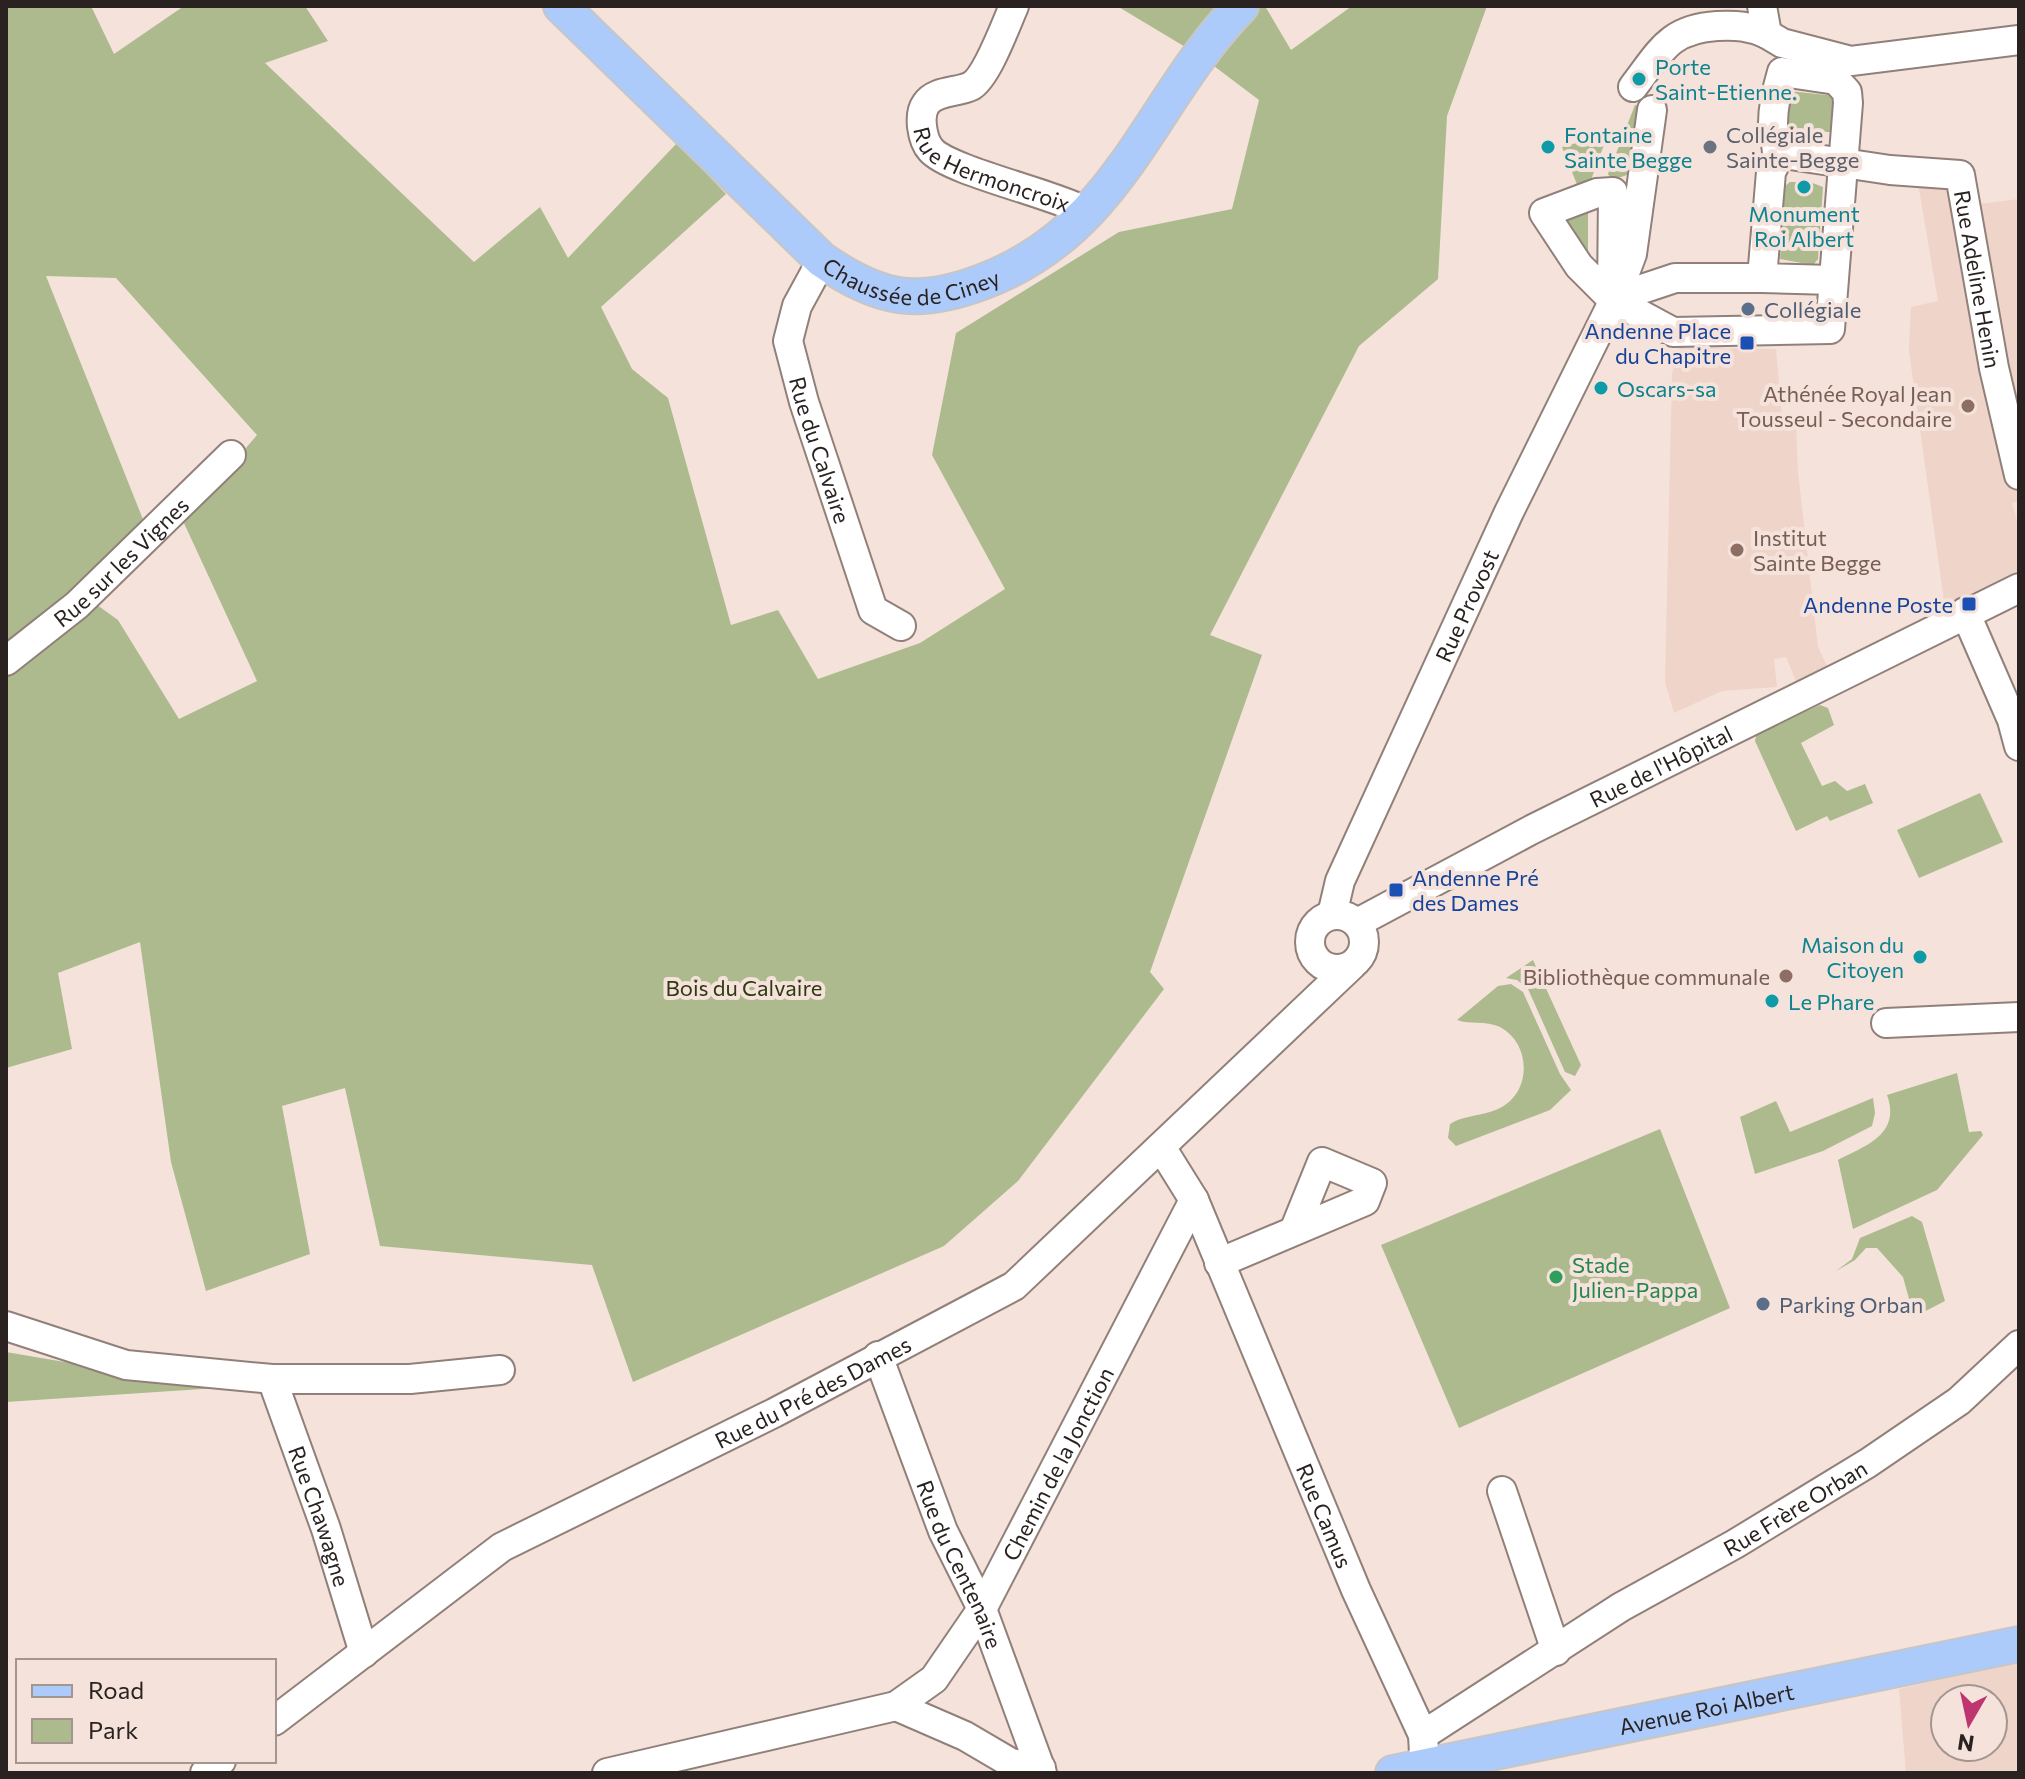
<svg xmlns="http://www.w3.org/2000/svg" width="2025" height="1779" font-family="Commissioner,sans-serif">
<rect width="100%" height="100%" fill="#f5e2db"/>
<g fill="#efd4c9" fill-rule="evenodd">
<polygon points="1918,183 1951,184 1972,205 2019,199 2019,501 2012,503 2019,528 2019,570 1945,608 1909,351 1911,307 1938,301"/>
<polygon points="1679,348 1776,349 1782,418 1796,423 1798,472 1818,647 1827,666 1796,681 1786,657 1774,659 1777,687 1722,691 1674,713 1665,682 1672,374"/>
<path d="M 2019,1661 L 2019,1773 L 1906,1773 L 1899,1689 ZM 1945,1699 L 1993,1699 L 1993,1747 L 1945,1747 Z"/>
</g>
<g fill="#acba8e" fill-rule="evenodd">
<path d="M 6,6 L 91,6 L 114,54 L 184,6 L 305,6 L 328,41 L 265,63 L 474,262 L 540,207 L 568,258 L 677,143 L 726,194 L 601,307 L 632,369 L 668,398 L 731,625 L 778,610 L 818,679 L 920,643 L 1005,589 L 932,455 L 956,333 L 1119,232 L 1232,209 L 1259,100 L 1202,57 L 1117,6 L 1265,6 L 1291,50 L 1352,6 L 1487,6 L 1447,116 L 1438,279 L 1359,346 L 1210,635 L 1262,655 L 1150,972 L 1164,989 L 1018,1181 L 944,1246 L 633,1382 L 592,1265 L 380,1246 L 345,1088 L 282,1106 L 310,1254 L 206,1291 L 171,1162 L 140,942 L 58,973 L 72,1049 L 6,1068 ZM 46,276 L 116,278 L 257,435 L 183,521 L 257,681 L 179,719 L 118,620 L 83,595 L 144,522 Z"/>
<polygon points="1789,91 1836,96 1834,132 1787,132 1783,96"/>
<polygon points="1635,105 1644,107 1630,174 1612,180 1608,174"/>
<polygon points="1608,134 1589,185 1578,187 1562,147"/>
<polygon points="1790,182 1799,182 1799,188 1809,189 1810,182 1823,187 1818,259 1813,265 1780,259 1785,186"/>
<polygon points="1588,206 1588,252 1583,255 1552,214"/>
<polygon points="1820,705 1828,708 1834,725 1801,743 1822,786 1835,781 1847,791 1865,784 1873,803 1830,821 1827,816 1796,831 1755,741 1757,732"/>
<polygon points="1980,793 2003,842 1919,878 1897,830"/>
<polygon points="1533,960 1581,1065 1575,1076 1565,1072 1528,989 1517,980 1506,978"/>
<path d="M 1511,984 L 1523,992 L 1560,1074 L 1571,1090 L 1550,1110 L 1456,1146 L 1448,1138 L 1450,1124 C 1464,1115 1483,1116 1498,1109 C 1532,1094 1532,1044 1500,1027 C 1485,1020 1470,1025 1457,1020 L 1498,986 Z"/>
<path d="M 1957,1073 L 1969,1132 L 1981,1131 L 1983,1135 L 1937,1190 L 1853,1229 L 1838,1160 C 1867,1145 1901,1134 1887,1095 Z"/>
<polygon points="1873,1098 1875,1113 1872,1126 1823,1151 1755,1174 1740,1117 1776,1101 1790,1132"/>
<polygon points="1660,1129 1730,1308 1459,1428 1381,1245"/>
<polygon points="1912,1216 1922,1222 1945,1301 1914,1317 1903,1277 1877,1248 1866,1248 1855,1260 1836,1271 1852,1259 1860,1238"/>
<polygon points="6,1352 217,1388 6,1402"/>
</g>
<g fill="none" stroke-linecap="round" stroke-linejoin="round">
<g stroke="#918079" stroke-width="32">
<g id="minor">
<path id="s1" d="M 1014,6 C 1006,24 987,77 971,86 C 957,93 935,90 926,104 C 918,115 922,140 931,150 C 949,171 1055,194 1089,213"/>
<polyline points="1762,6 1767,34 1782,43 1851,61 2019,40"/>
<path d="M 1633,87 C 1661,51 1669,29 1717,26 C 1736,25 1750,26 1767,34"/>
<path id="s2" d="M 1777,153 L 1890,170 L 1960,175 L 1994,368 L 2019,475"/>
<polygon points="1613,192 1612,299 1579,266 1544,213 1597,193"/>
<path id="s3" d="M 822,260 L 797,306 L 788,341 L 804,402 L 873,610 L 901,626"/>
<path d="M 1833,280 L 1762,278 L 1771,172 C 1783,151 1773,143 1773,123 C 1773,105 1777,89 1782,72 L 1836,80"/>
<polyline points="1612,299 1673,332 1830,329 1848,103 1847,92 1836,80"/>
<polyline points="1612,299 1675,278 1762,278"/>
<polyline points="1965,612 2012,720 2019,746"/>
<path id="s4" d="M 6,661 L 77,605 L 231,455"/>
<circle cx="1337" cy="942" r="27"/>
<path id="s5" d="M 1332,915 L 1340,881 L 1509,512 L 1617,294 L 1632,254 L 1652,110"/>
<path id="s6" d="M 1357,923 L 1531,830 L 2019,588"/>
<polyline points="1886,1023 2019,1017"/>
<path id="s7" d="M 1161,1147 L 1194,1200 L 1356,1590 L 1423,1735 L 1424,1754"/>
<polyline points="1219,1263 1365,1201 1372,1183 1322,1162 1294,1231"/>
<path id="s8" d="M 6,1326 L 126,1365 L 272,1379 L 326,1529 L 364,1653"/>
<path id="s9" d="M 878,1356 L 943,1531 L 982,1609 L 1042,1773"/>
<polyline points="272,1379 410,1379 500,1370"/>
<polyline points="1502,1491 1556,1651"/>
<polyline points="896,1706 965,1736 1011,1763 1041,1768"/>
<path id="s10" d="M 274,1721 L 502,1547 L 774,1413 L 1014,1286 L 1352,965"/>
<path id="s11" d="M 1423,1735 L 1621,1607 L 1735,1544 L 1868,1463 L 1959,1401 L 2019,1345"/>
<polyline points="205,1773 221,1761"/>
<path id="s12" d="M 607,1773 L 896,1706 L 934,1679 L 982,1609 L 1194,1200"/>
</g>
</g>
<g stroke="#c7c6c5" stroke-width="38">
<g id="major">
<path id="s13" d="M 561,6 L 822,260 C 879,299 916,307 982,282 C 1121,230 1148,102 1241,6"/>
<path id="s14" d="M 1393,1773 L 2019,1644"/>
</g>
</g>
<use href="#minor" stroke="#fff" stroke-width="28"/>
<use href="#major" stroke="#accafa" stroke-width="34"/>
</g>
<g fill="#0f9aa8" stroke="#f5e2db" stroke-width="3">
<circle cx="1639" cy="79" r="8"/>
<circle cx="1548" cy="147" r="8"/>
<circle cx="1804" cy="187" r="8"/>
<circle cx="1601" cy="388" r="8"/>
<circle cx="1920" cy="957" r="8"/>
<circle cx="1772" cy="1001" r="8"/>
</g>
<circle fill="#6b7280" stroke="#f5e2db" stroke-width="3" cx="1710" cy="147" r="8"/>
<g fill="#5c6f8a" stroke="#f5e2db" stroke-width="3">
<circle cx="1748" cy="309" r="8"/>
<circle cx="1763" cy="1304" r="8"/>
</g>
<g fill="#1a4fb4" stroke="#f5e2db" stroke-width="3">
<rect x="1739" y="335" width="16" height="16" rx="4"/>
<rect x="1961" y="596" width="16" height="16" rx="4"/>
<rect x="1388" y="882" width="16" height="16" rx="4"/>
</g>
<g fill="#8d6e63" stroke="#f5e2db" stroke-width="3">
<circle cx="1968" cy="406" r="8"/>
<circle cx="1737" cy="550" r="8"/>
<circle cx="1786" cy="976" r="8"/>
</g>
<circle fill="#2e9e5b" stroke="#f5e2db" stroke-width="3" cx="1556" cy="1277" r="8"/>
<g text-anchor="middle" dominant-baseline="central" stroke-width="8" stroke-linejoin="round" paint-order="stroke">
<g font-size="22" fill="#0d838f" stroke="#f5e2db" text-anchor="start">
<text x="1655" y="66">Porte<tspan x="1655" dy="25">Saint-Etienne.</tspan></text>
<text x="1564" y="134">Fontaine<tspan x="1564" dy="25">Sainte Begge</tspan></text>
<text x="1804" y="213" text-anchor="middle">Monument<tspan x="1804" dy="25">Roi Albert</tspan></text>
<text x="1617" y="388">Oscars-sa</text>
<text x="1904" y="944" text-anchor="end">Maison du<tspan x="1904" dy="25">Citoyen</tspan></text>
<text x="1788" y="1001">Le Phare</text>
</g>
<g font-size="22" fill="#5b616d" stroke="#f5e2db" text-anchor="start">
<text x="1726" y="134">Collégiale<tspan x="1726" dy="25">Sainte-Begge</tspan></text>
</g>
<g font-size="22" fill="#292220" stroke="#f5e2db">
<text stroke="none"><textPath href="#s1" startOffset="252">Rue Hermoncroix</textPath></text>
<text stroke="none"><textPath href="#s13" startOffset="460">Chaussée de Ciney</textPath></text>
<text stroke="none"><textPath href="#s2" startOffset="290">Rue Adeline Henin</textPath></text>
<text stroke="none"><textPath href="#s3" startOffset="202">Rue du Calvaire</textPath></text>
<text stroke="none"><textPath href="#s4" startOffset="152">Rue sur les Vignes</textPath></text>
<text stroke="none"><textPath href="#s5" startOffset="338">Rue Provost</textPath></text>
<text stroke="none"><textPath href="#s6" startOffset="342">Rue de l'Hôpital</textPath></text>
<text stroke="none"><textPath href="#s10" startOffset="634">Rue du Pré des Dames</textPath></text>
<text stroke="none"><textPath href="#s12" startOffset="592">Chemin de la Jonction</textPath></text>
<text stroke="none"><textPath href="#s11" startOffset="436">Rue Frère Orban</textPath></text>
<text stroke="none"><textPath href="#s8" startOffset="418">Rue Chawagne</textPath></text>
<text stroke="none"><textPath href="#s7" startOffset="404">Rue Camus</textPath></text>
<text stroke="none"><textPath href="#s9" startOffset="224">Rue du Centenaire</textPath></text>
<text stroke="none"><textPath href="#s14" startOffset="320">Avenue Roi Albert</textPath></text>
</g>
<g font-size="22" fill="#4e5e75" stroke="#f5e2db" text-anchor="start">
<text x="1764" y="309">Collégiale</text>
<text x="1779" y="1304">Parking Orban</text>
</g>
<g font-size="22" fill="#164399" stroke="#f5e2db" text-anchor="end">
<text x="1731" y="330">Andenne Place<tspan x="1731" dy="25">du Chapitre</tspan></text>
<text x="1953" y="604">Andenne Poste</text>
<text x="1412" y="877" text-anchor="start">Andenne Pré<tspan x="1412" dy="25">des Dames</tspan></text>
</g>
<g font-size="22" fill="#785e54" stroke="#f5e2db" text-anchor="end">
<text x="1952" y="393">Athénée Royal Jean<tspan x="1952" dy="25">Tousseul - Secondaire</tspan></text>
<text x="1753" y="537" text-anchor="start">Institut<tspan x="1753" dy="25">Sainte Begge</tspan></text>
<text x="1770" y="976">Bibliothèque communale</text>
</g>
<g font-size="22" fill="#2f3911" stroke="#f5e2db">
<text x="744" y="987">Bois du Calvaire</text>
</g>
<g font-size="22" fill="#27864d" stroke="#f5e2db" text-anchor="start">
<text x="1572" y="1264">Stade<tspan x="1572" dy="25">Julien-Pappa</tspan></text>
</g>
</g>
<rect width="2025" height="1779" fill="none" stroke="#292220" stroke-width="16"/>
<rect x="16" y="1659" width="260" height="104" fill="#f5e2db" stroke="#a39590" stroke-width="2"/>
<rect x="32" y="1685" width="40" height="12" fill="#accafa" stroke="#a39590" stroke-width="2"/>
<text x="88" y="1699" font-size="24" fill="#292220">Road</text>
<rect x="32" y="1719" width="40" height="24" fill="#acba8e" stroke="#a39590" stroke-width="2"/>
<text x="88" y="1739" font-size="24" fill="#292220">Park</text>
<g transform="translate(1969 1723) rotate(189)"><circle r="38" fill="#f5e2db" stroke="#a39590" stroke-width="2"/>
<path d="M0-6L14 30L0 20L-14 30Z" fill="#bf3570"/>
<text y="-12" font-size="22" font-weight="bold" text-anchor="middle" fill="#292220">N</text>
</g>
</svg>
